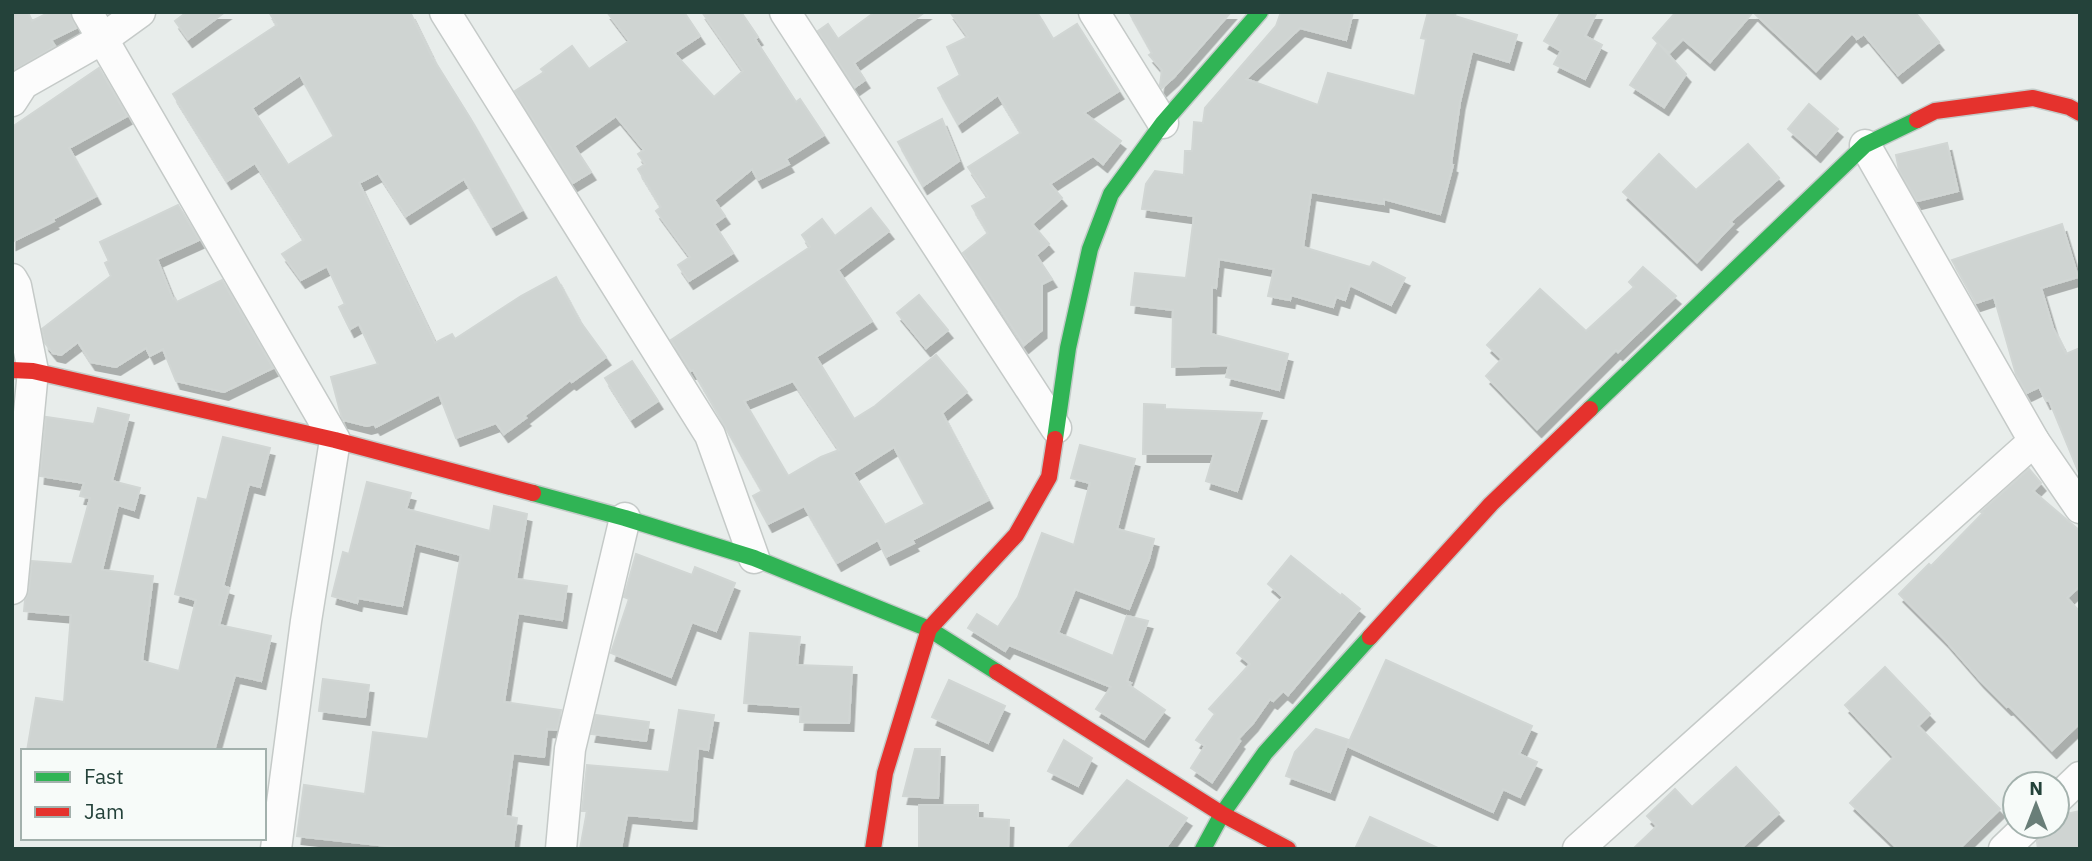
<svg xmlns="http://www.w3.org/2000/svg" width="2092" height="861" font-family="'IBM Plex Sans',sans-serif">
<defs>
<filter id="shadow"><feDropShadow dx="4.5" dy="8" stdDeviation="0" flood-color="#0004"/></filter>
</defs>
<rect width="100%" height="100%" fill="#e8edeb"/>
<g fill="#cfd4d2" stroke="#d1d6d4" stroke-width="2" fill-rule="evenodd" filter="url(#shadow)">
<polygon points="12,12 28,12 32,21 50,12 70,12 76,28 51,40 55,46 12,71"/>
<polygon points="187,12 225,12 188,39 175,21"/>
<path d="M 269,12 L 410,12 L 432,57 L 470,118 L 522,210 L 492,227 L 464,179 L 406,216 L 378,173 L 359,183 L 435,343 L 452,334 L 455,339 L 521,296 L 556,277 L 579,320 L 606,357 L 572,382 L 570,380 L 524,416 L 526,418 L 504,434 L 496,423 L 456,438 L 439,394 L 376,427 L 374,424 L 367,426 L 343,420 L 341,415 L 331,377 L 378,364 L 359,324 L 350,329 L 339,307 L 345,304 L 327,266 L 301,280 L 282,254 L 304,240 L 255,163 L 227,181 L 173,94 L 277,25 ZM 300,75 L 334,136 L 288,165 L 252,108 Z"/>
<polygon points="607,12 684,12 700,36 674,53 714,97 743,71 702,12 741,12 758,37 755,39 796,102 800,99 824,135 786,159 789,164 758,180 752,169 714,200 725,216 714,224 733,253 689,281 678,265 690,257 656,211 661,207 638,169 645,164 638,154 644,150 616,116 574,146 591,172 573,183 515,91 544,72 541,69 572,46 589,69 629,41"/>
<polygon points="875,12 925,12 854,63 865,80 855,87 818,31 828,24 838,39"/>
<polygon points="950,12 1037,12 1053,39 1077,24 1119,91 1084,113 1121,141 1103,164 1093,156 1050,184 1062,198 1032,224 1049,244 1036,255 1052,279 1042,284 1042,330 1024,345 963,253 988,233 972,206 988,197 968,167 1021,133 998,95 958,124 938,88 960,75 947,47 968,37"/>
<polygon points="1129,12 1231,12 1174,77 1162,88 1160,85 1162,70 1149,55 1152,53"/>
<polygon points="1281,12 1353,12 1346,40 1300,28 1246,79 1318,105 1328,73 1415,96 1426,39 1421,38 1428,12 1456,12 1455,16 1517,35 1509,62 1472,51 1460,102 1451,164 1453,165 1440,214 1384,199 1384,204 1311,192 1303,247 1370,267 1373,262 1405,278 1391,305 1350,285 1345,300 1336,297 1333,307 1291,295 1290,300 1268,296 1274,269 1219,259 1216,288 1212,287 1211,334 1288,354 1279,390 1226,377 1229,365 1172,367 1173,310 1131,305 1135,273 1186,278 1194,216 1142,209 1146,184 1155,171 1184,175 1185,151 1192,151 1194,122 1203,123 1205,108 1276,26"/>
<polygon points="1561,12 1597,12 1585,36 1602,45 1585,79 1554,64 1561,51 1544,41"/>
<polygon points="1676,12 1915,12 1939,42 1898,75 1864,34 1857,39 1852,33 1816,71 1753,12 1710,62 1683,39 1669,53 1659,44 1686,74 1664,107 1630,85 1658,43 1653,38"/>
<polygon points="99,68 127,116 69,148 96,196 53,219 54,221 12,242 12,127"/>
<polygon points="1809,104 1838,129 1816,154 1788,129"/>
<polygon points="942,119 959,161 923,186 898,142"/>
<polygon points="1947,143 1958,191 1917,201 1899,170 1896,155"/>
<polygon points="1748,144 1779,178 1730,222 1733,224 1697,262 1623,192 1659,154 1696,190"/>
<polygon points="178,205 199,240 157,259 173,299 175,298 177,302 222,280 273,368 224,392 176,381 163,349 150,356 146,348 116,367 91,362 78,342 61,355 53,353 45,343 42,329 111,276 105,263 109,261 100,242"/>
<path d="M 871,208 L 889,231 L 838,270 L 872,321 L 816,357 L 854,419 L 875,406 L 936,355 L 967,392 L 942,413 L 988,500 L 912,540 L 914,543 L 886,557 L 878,540 L 837,563 L 804,506 L 768,524 L 753,496 L 762,491 L 693,370 L 691,371 L 671,340 L 810,247 L 802,235 L 822,219 L 835,236 ZM 793,381 L 839,450 L 821,457 L 788,476 L 744,401 ZM 894,447 L 925,504 L 885,525 L 853,473 Z"/>
<polygon points="2062,224 2078,277 2041,288 2053,328 2066,354 2080,348 2079,473 2049,400 2046,401 2039,387 2027,393 2016,374 1994,297 1976,303 1952,260"/>
<polygon points="1643,267 1676,296 1618,352 1616,350 1537,429 1486,376 1502,359 1487,345 1540,289 1586,331 1634,287 1629,282"/>
<polygon points="919,295 948,330 926,348 897,313"/>
<polygon points="632,361 658,401 631,419 605,378"/>
<polygon points="1144,404 1165,405 1165,409 1262,413 1237,491 1206,481 1214,454 1143,454"/>
<polygon points="98,408 129,415 112,481 140,488 134,510 118,505 102,570 153,576 142,661 179,671 196,600 175,594 198,498 207,500 223,437 270,448 260,487 249,484 223,586 229,588 219,625 271,636 261,681 235,675 214,751 27,751 36,698 64,702 71,615 24,611 25,600 29,591 32,561 72,564 90,498 80,496 84,483 40,476 46,417 94,424"/>
<polygon points="1080,445 1135,459 1117,529 1154,539 1149,559 1129,609 1075,589 1058,633 1113,656 1127,616 1148,621 1127,681 1131,683 1129,685 1165,710 1144,739 1096,709 1111,687 1009,645 1005,651 968,628 977,614 998,627 1018,597 1042,533 1074,545 1090,483 1071,478"/>
<polygon points="2029,469 2041,483 2033,491 2080,531 2080,586 2067,598 2080,612 2080,723 2052,750 2009,706 2007,707 1980,680 1945,640 1899,594 1929,564 1931,566 1983,513 1981,512"/>
<polygon points="367,482 411,493 406,509 490,531 494,506 527,514 516,579 567,586 562,620 518,613 504,702 561,710 557,730 547,729 544,757 513,753 505,816 517,818 513,849 415,849 297,836 304,785 365,794 373,732 428,739 461,555 415,543 402,606 358,598 357,603 332,596 343,552 349,554"/>
<polygon points="636,554 692,575 695,567 735,583 716,631 692,622 671,677 611,653 629,599 624,597"/>
<polygon points="1291,556 1341,596 1342,594 1360,609 1288,695 1283,691 1273,701 1270,699 1253,723 1238,739 1240,741 1212,782 1191,768 1205,746 1196,740 1215,714 1209,709 1250,664 1237,653 1283,597 1268,584"/>
<polygon points="750,633 800,637 797,665 852,667 849,723 800,722 801,707 744,703"/>
<polygon points="1386,660 1532,726 1519,754 1537,762 1520,797 1503,789 1493,812 1347,746"/>
<polygon points="1885,667 1930,714 1918,726 2000,809 1959,849 1898,849 1850,803 1894,757 1845,705"/>
<polygon points="323,679 369,685 365,717 319,711"/>
<polygon points="949,680 1005,706 988,743 932,717"/>
<polygon points="679,710 714,715 708,750 698,748 692,821 627,815 621,849 580,849 587,811 582,811 587,765 669,772"/>
<polygon points="596,715 649,722 646,741 591,734"/>
<polygon points="1316,729 1349,740 1330,792 1286,776 1295,752"/>
<polygon points="1064,740 1092,758 1078,786 1048,771"/>
<polygon points="915,749 940,749 938,798 903,796"/>
<polygon points="1736,767 1779,813 1740,849 1633,849 1657,826 1647,816 1675,789 1692,807"/>
<polygon points="1127,780 1187,818 1165,849 1067,849"/>
<polygon points="919,805 978,805 978,818 1009,820 1008,849 919,849"/>
<polygon points="2080,811 2080,849 2038,849 2037,842 2045,829 2057,826 2057,816"/>
<polygon points="1370,817 1440,849 1355,849"/>
</g>
<g fill="none" stroke-linecap="round" stroke-linejoin="round">
<g stroke="#c5cac8" stroke-width="33">
<g id="street">
<polyline points="87,12 335,440 306,621 276,849"/>
<polyline points="445,12 710,435 754,558"/>
<polyline points="785,12 1056,428"/>
<polyline points="1094,12 1163,123"/>
<polyline points="12,101 23,84 104,38 140,12"/>
<polyline points="1865,145 2034,441 2080,508"/>
<polyline points="12,279 16,286 33,371 12,589"/>
<polyline points="2057,799 2080,777"/>
<polyline points="561,849 570,749 625,518"/>
<polyline points="1578,849 2034,441"/>
<polyline points="2004,849 2028,826"/>
</g>
</g>
<g stroke="#c3cbc8" stroke-width="19">
<g id="fast">
<polyline points="1590,409 1865,145 1917,120"/>
<polyline points="1055,439 1068,348 1090,249 1111,194 1163,123 1260,12"/>
<polyline points="533,493 625,518 754,558 929,629 997,672"/>
<polyline points="1203,849 1222,814 1265,753 1370,637"/>
</g>
</g>
<g stroke="#c3cbc8" stroke-width="19">
<g id="jam">
<polyline points="1917,120 1935,111 2033,98 2069,107 2080,113"/>
<polyline points="12,370 33,371 335,440 533,493"/>
<polyline points="1370,637 1491,504 1590,409"/>
<polyline points="997,672 1222,814 1288,849"/>
<polyline points="873,849 885,773 929,629 1016,535 1049,477 1055,439"/>
</g>
</g>
<use href="#street" stroke="#fcfcfc" stroke-width="30"/>
<use href="#fast" stroke="#30b455" stroke-width="16"/>
<use href="#jam" stroke="#e5322d" stroke-width="16"/>
</g>
<rect width="2092" height="861" fill="none" stroke="#24423a" stroke-width="28"/>
<rect x="21" y="749" width="245" height="91" fill="#f7fbf9" stroke="#a3b1ad" stroke-width="2"/>
<rect x="35" y="772" width="35" height="10" fill="#30b455" stroke="#a3b1ad" stroke-width="2"/>
<text x="84" y="784" font-size="21" fill="#24423a">Fast</text>
<rect x="35" y="807" width="35" height="10" fill="#e5322d" stroke="#a3b1ad" stroke-width="2"/>
<text x="84" y="819" font-size="21" fill="#24423a">Jam</text>
<g transform="translate(2036 805)"><circle r="33" fill="#f7fbf9" stroke="#a3b1ad" stroke-width="2"/>
<path d="M0-5L12 26L0 18L-12 26Z" fill="#697e78"/>
<text y="-10" font-size="19" font-weight="bold" text-anchor="middle" fill="#24423a">N</text>
</g>
</svg>
